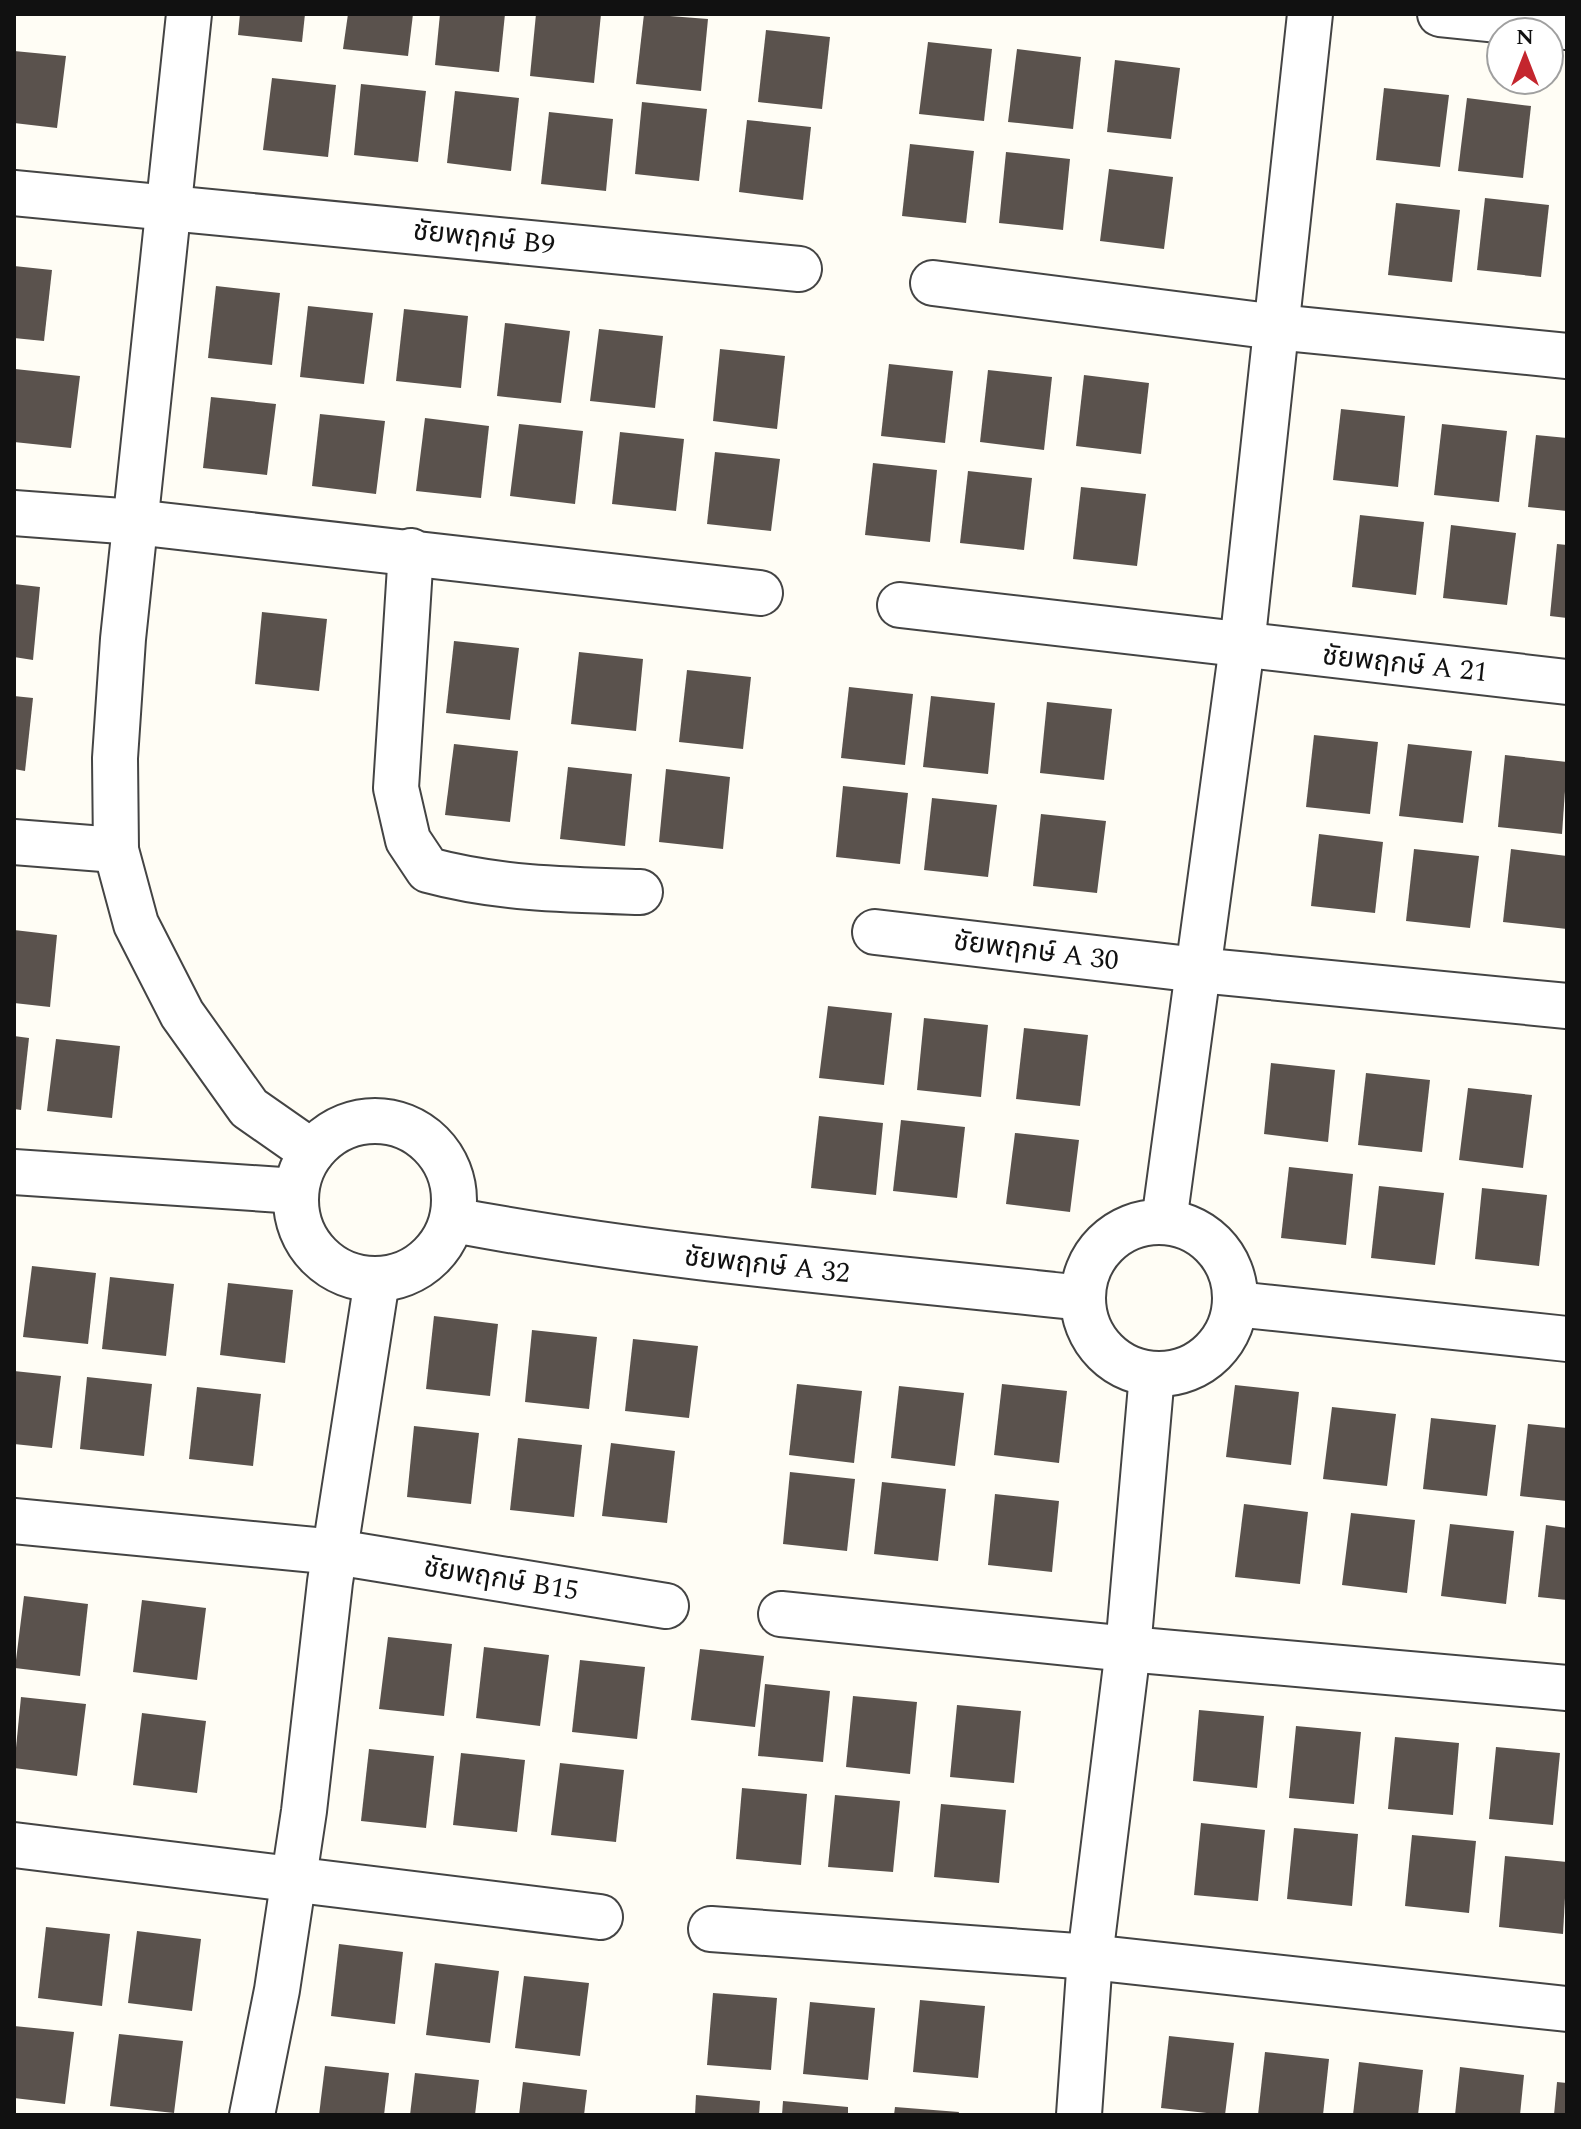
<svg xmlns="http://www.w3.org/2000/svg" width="1581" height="2129" font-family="Spectral,'Noto Sans Thai',serif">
<rect width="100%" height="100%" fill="#fffdf5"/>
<g fill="#5a524d">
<polygon points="240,14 305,14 302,42 238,35"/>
<polygon points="348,14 413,14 408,56 343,49"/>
<polygon points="440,14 505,14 499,72 435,65"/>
<polygon points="536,14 601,14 594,83 530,76"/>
<polygon points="644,14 708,19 701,91 636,84"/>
<polygon points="766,30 830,37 822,109 758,102"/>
<polygon points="928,42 992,49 984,121 919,114"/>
<polygon points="1017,49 1081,57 1073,129 1008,122"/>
<polygon points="14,51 66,56 57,128 14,123"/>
<polygon points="1115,60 1180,68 1171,139 1107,132"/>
<polygon points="272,78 336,85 328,157 263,150"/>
<polygon points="361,84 426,91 418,162 354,155"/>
<polygon points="1384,88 1449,95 1440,167 1376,160"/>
<polygon points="455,91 519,98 511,171 447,163"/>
<polygon points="1467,98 1531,106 1523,178 1458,171"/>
<polygon points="642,102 707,109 699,181 635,174"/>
<polygon points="549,112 613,119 606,191 541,184"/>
<polygon points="747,120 811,127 803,200 739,192"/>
<polygon points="910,144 974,151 966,223 902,216"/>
<polygon points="1006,152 1070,159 1063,230 999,223"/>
<polygon points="1109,169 1173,177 1164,249 1100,241"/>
<polygon points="1485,198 1549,205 1541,277 1477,270"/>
<polygon points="1396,203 1460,210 1452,282 1388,275"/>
<polygon points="14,266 52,270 44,341 14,338"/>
<polygon points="216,286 280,293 272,365 208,358"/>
<polygon points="308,306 373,313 364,384 300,377"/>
<polygon points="404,309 468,316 461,388 396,381"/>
<polygon points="505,323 570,331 561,403 497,396"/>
<polygon points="599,329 663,336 655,408 590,401"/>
<polygon points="720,349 785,356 777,429 713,421"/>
<polygon points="889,364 953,371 945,443 881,436"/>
<polygon points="15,369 80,376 71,448 14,442"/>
<polygon points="988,370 1052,377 1044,450 980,442"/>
<polygon points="1084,375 1149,383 1141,454 1076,446"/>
<polygon points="211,397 276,404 267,475 203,468"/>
<polygon points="1341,409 1405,416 1398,487 1333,480"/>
<polygon points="320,414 385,421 376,494 312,486"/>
<polygon points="425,418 489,426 481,498 416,491"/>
<polygon points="519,424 583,431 575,504 510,496"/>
<polygon points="1442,424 1507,431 1499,502 1434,495"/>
<polygon points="620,432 684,439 676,511 612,504"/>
<polygon points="1536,435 1567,438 1567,511 1528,507"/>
<polygon points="715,452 780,459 771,531 707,524"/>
<polygon points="873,463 937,470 930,542 865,535"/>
<polygon points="968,471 1032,478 1024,550 960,543"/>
<polygon points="1081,487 1146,494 1137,566 1073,559"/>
<polygon points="1360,515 1424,522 1416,595 1352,587"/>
<polygon points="1451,525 1516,533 1507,605 1443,598"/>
<polygon points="1557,544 1567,545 1567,618 1550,616"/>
<polygon points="14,584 40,587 33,660 14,657"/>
<polygon points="262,612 327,619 319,691 255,684"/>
<polygon points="454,641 519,648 510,720 446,713"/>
<polygon points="579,652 643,659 636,731 571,724"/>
<polygon points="687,670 751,677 743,749 679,742"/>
<polygon points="849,687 913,694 905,765 841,758"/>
<polygon points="14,696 33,698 25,771 14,769"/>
<polygon points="931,696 995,703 988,774 923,767"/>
<polygon points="1047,702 1112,709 1104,780 1040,773"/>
<polygon points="1314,735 1378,742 1370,814 1306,807"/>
<polygon points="454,744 518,751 510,822 445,815"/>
<polygon points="1408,744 1472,751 1463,823 1399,816"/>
<polygon points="1505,755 1567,762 1562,834 1498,827"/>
<polygon points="568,767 632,774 625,846 560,839"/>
<polygon points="666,769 730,777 723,849 659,842"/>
<polygon points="843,786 908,793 900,864 836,857"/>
<polygon points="932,798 997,805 988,877 924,870"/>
<polygon points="1041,814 1106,821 1097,893 1033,886"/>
<polygon points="1319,834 1383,842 1375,913 1311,906"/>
<polygon points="1414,849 1479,856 1470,928 1406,921"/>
<polygon points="1511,849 1567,856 1567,929 1503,922"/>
<polygon points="14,930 57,935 50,1007 14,1003"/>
<polygon points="828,1006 892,1013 884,1085 819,1078"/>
<polygon points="924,1018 988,1025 981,1097 917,1090"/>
<polygon points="1024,1028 1088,1035 1080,1106 1016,1099"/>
<polygon points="14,1036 29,1038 21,1110 14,1109"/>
<polygon points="56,1039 120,1046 112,1118 47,1111"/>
<polygon points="1271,1063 1335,1070 1328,1142 1264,1134"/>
<polygon points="1366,1073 1430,1080 1422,1152 1358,1145"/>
<polygon points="1468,1088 1532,1095 1523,1168 1459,1160"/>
<polygon points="819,1116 883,1123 876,1195 811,1188"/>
<polygon points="901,1120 965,1127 957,1198 893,1191"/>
<polygon points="1015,1133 1079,1140 1070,1212 1006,1204"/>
<polygon points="1289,1167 1353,1174 1346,1245 1281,1238"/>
<polygon points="1379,1186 1444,1193 1435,1265 1371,1258"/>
<polygon points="1482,1188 1547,1195 1539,1266 1475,1259"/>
<polygon points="32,1266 96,1273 88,1344 23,1337"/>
<polygon points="110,1277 174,1284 166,1356 102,1349"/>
<polygon points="228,1283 293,1290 285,1363 220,1355"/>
<polygon points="434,1316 498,1324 490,1396 426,1389"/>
<polygon points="532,1330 597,1337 589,1409 525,1402"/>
<polygon points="633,1339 698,1346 689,1418 625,1411"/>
<polygon points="14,1371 61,1376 52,1448 14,1444"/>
<polygon points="87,1377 152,1384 144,1456 80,1449"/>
<polygon points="797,1384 862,1391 854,1463 789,1455"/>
<polygon points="1002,1384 1067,1391 1059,1463 994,1455"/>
<polygon points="1235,1385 1299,1392 1291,1465 1226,1457"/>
<polygon points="899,1386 964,1393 955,1466 891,1458"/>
<polygon points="197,1387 261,1394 253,1466 189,1459"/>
<polygon points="1332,1407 1396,1414 1387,1486 1323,1479"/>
<polygon points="1431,1418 1496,1425 1487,1496 1423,1489"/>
<polygon points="1528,1424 1567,1428 1567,1501 1520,1496"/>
<polygon points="414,1426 479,1433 471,1504 407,1497"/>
<polygon points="518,1438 582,1445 574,1517 510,1510"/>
<polygon points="611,1443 675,1451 667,1523 602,1516"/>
<polygon points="790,1472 855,1479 847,1551 783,1544"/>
<polygon points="882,1482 946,1489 938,1561 874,1554"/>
<polygon points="995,1494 1059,1501 1052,1572 988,1565"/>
<polygon points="1244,1504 1308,1512 1300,1584 1235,1577"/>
<polygon points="1351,1513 1415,1520 1407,1593 1342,1585"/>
<polygon points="1450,1524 1514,1531 1506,1604 1441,1596"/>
<polygon points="1546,1525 1567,1528 1567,1600 1538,1597"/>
<polygon points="24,1596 88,1604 80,1676 15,1668"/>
<polygon points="142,1600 206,1608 197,1680 133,1672"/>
<polygon points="388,1637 452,1644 444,1716 379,1709"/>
<polygon points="484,1647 549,1655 540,1726 476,1718"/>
<polygon points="700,1649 764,1656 755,1727 691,1720"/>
<polygon points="580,1660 645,1667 637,1739 572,1732"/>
<polygon points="765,1684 830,1691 823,1762 758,1756"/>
<polygon points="853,1696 917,1702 910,1774 846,1767"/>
<polygon points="21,1697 86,1704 77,1776 14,1768"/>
<polygon points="957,1705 1021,1711 1014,1783 950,1777"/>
<polygon points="1199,1710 1264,1716 1257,1788 1193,1781"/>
<polygon points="142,1713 206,1721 197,1793 133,1785"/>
<polygon points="1296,1726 1361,1732 1354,1804 1289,1798"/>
<polygon points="1395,1737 1459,1743 1453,1815 1388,1809"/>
<polygon points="1496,1747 1560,1753 1553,1825 1489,1819"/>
<polygon points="369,1749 434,1756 426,1828 361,1821"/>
<polygon points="461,1753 525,1760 517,1832 453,1825"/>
<polygon points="560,1763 624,1770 616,1842 551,1835"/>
<polygon points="742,1788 807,1794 801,1865 736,1859"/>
<polygon points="835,1795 900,1801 893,1872 828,1867"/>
<polygon points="941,1804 1006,1810 999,1883 934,1877"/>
<polygon points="1201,1823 1265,1830 1258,1901 1194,1895"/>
<polygon points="1294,1828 1358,1834 1352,1906 1287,1899"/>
<polygon points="1412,1835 1476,1841 1469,1913 1405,1906"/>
<polygon points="1505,1856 1567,1862 1563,1934 1499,1927"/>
<polygon points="46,1927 110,1934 102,2006 38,1998"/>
<polygon points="137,1931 201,1939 192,2011 128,2003"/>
<polygon points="339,1944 403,1952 395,2024 331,2016"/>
<polygon points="435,1963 499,1971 490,2043 426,2035"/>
<polygon points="524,1976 589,1983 580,2056 515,2048"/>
<polygon points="713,1993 777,1998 771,2070 707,2065"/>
<polygon points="920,2000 985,2006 978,2078 913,2072"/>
<polygon points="810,2002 875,2008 868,2080 803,2074"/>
<polygon points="14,2026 74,2032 65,2104 14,2098"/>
<polygon points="119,2034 183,2041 174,2113 110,2106"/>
<polygon points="1169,2036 1234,2043 1225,2115 1161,2108"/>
<polygon points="1265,2052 1329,2059 1323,2115 1258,2115"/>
<polygon points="1359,2062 1423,2070 1418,2115 1353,2115"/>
<polygon points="325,2066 389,2073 384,2115 319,2115"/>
<polygon points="1460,2067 1524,2075 1520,2115 1455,2115"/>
<polygon points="415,2073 479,2080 475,2115 410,2115"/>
<polygon points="523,2082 587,2090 584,2115 519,2115"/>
<polygon points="1557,2082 1567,2083 1567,2115 1554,2115"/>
<polygon points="696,2095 760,2101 759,2115 695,2115"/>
<polygon points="783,2101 848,2107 848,2115 782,2115"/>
<polygon points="895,2107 959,2112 958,2115 894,2115"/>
</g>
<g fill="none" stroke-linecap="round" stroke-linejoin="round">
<g stroke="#444" stroke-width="48">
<g id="street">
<polyline points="189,14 123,639 115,758 116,850 136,924 182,1014 249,1108 312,1152"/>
<polyline points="1440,14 1567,27"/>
<polyline points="14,193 799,269"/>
<polyline points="933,283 1276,327 1567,356"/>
<polyline points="14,513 135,522 760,593"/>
<path d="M 411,551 L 396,788 L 408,840 L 428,870 C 498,889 568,890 640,892"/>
<polyline points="900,605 1567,682"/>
<polyline points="14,842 116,850"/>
<polyline points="875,932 1198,970 1567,1006"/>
<circle cx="375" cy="1200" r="79"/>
<polyline points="14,1172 296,1191"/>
<path d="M 453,1220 C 661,1259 872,1275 1082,1298"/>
<circle cx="1159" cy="1298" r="76"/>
<polyline points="1164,1222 1242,646 1310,14"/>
<polyline points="1235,1304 1567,1339"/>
<polyline points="14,1521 336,1552 666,1606"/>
<polyline points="781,1614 1128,1649 1567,1688"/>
<polyline points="14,1845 600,1917"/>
<polyline points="711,1929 1090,1957 1567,2009"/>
<polyline points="252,2115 277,1990 304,1811 330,1582 377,1280"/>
<polyline points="1079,2115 1090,1957 1128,1649 1152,1374"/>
</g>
</g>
<use href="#street" stroke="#fff" stroke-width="44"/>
</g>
<g text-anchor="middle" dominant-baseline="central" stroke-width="8" stroke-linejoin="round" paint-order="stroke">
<g font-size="28" fill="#111" stroke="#fff">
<text transform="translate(484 238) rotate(6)">ชัยพฤกษ์ B9</text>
<text transform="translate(1405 664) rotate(6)">ชัยพฤกษ์ A 21</text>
<text transform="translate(1036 951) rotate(7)">ชัยพฤกษ์ A 30</text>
<text transform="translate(767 1265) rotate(6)">ชัยพฤกษ์ A 32</text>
<text transform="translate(501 1579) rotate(9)">ชัยพฤกษ์ B15</text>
</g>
</g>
<rect width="1581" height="2129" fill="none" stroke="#111111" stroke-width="32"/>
<g transform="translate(1525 56)"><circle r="38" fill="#ffffff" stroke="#a0a0a0" stroke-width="2"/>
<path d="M0-6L14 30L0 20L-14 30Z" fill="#c4262e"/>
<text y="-12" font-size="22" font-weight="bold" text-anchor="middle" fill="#111111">N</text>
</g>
</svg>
